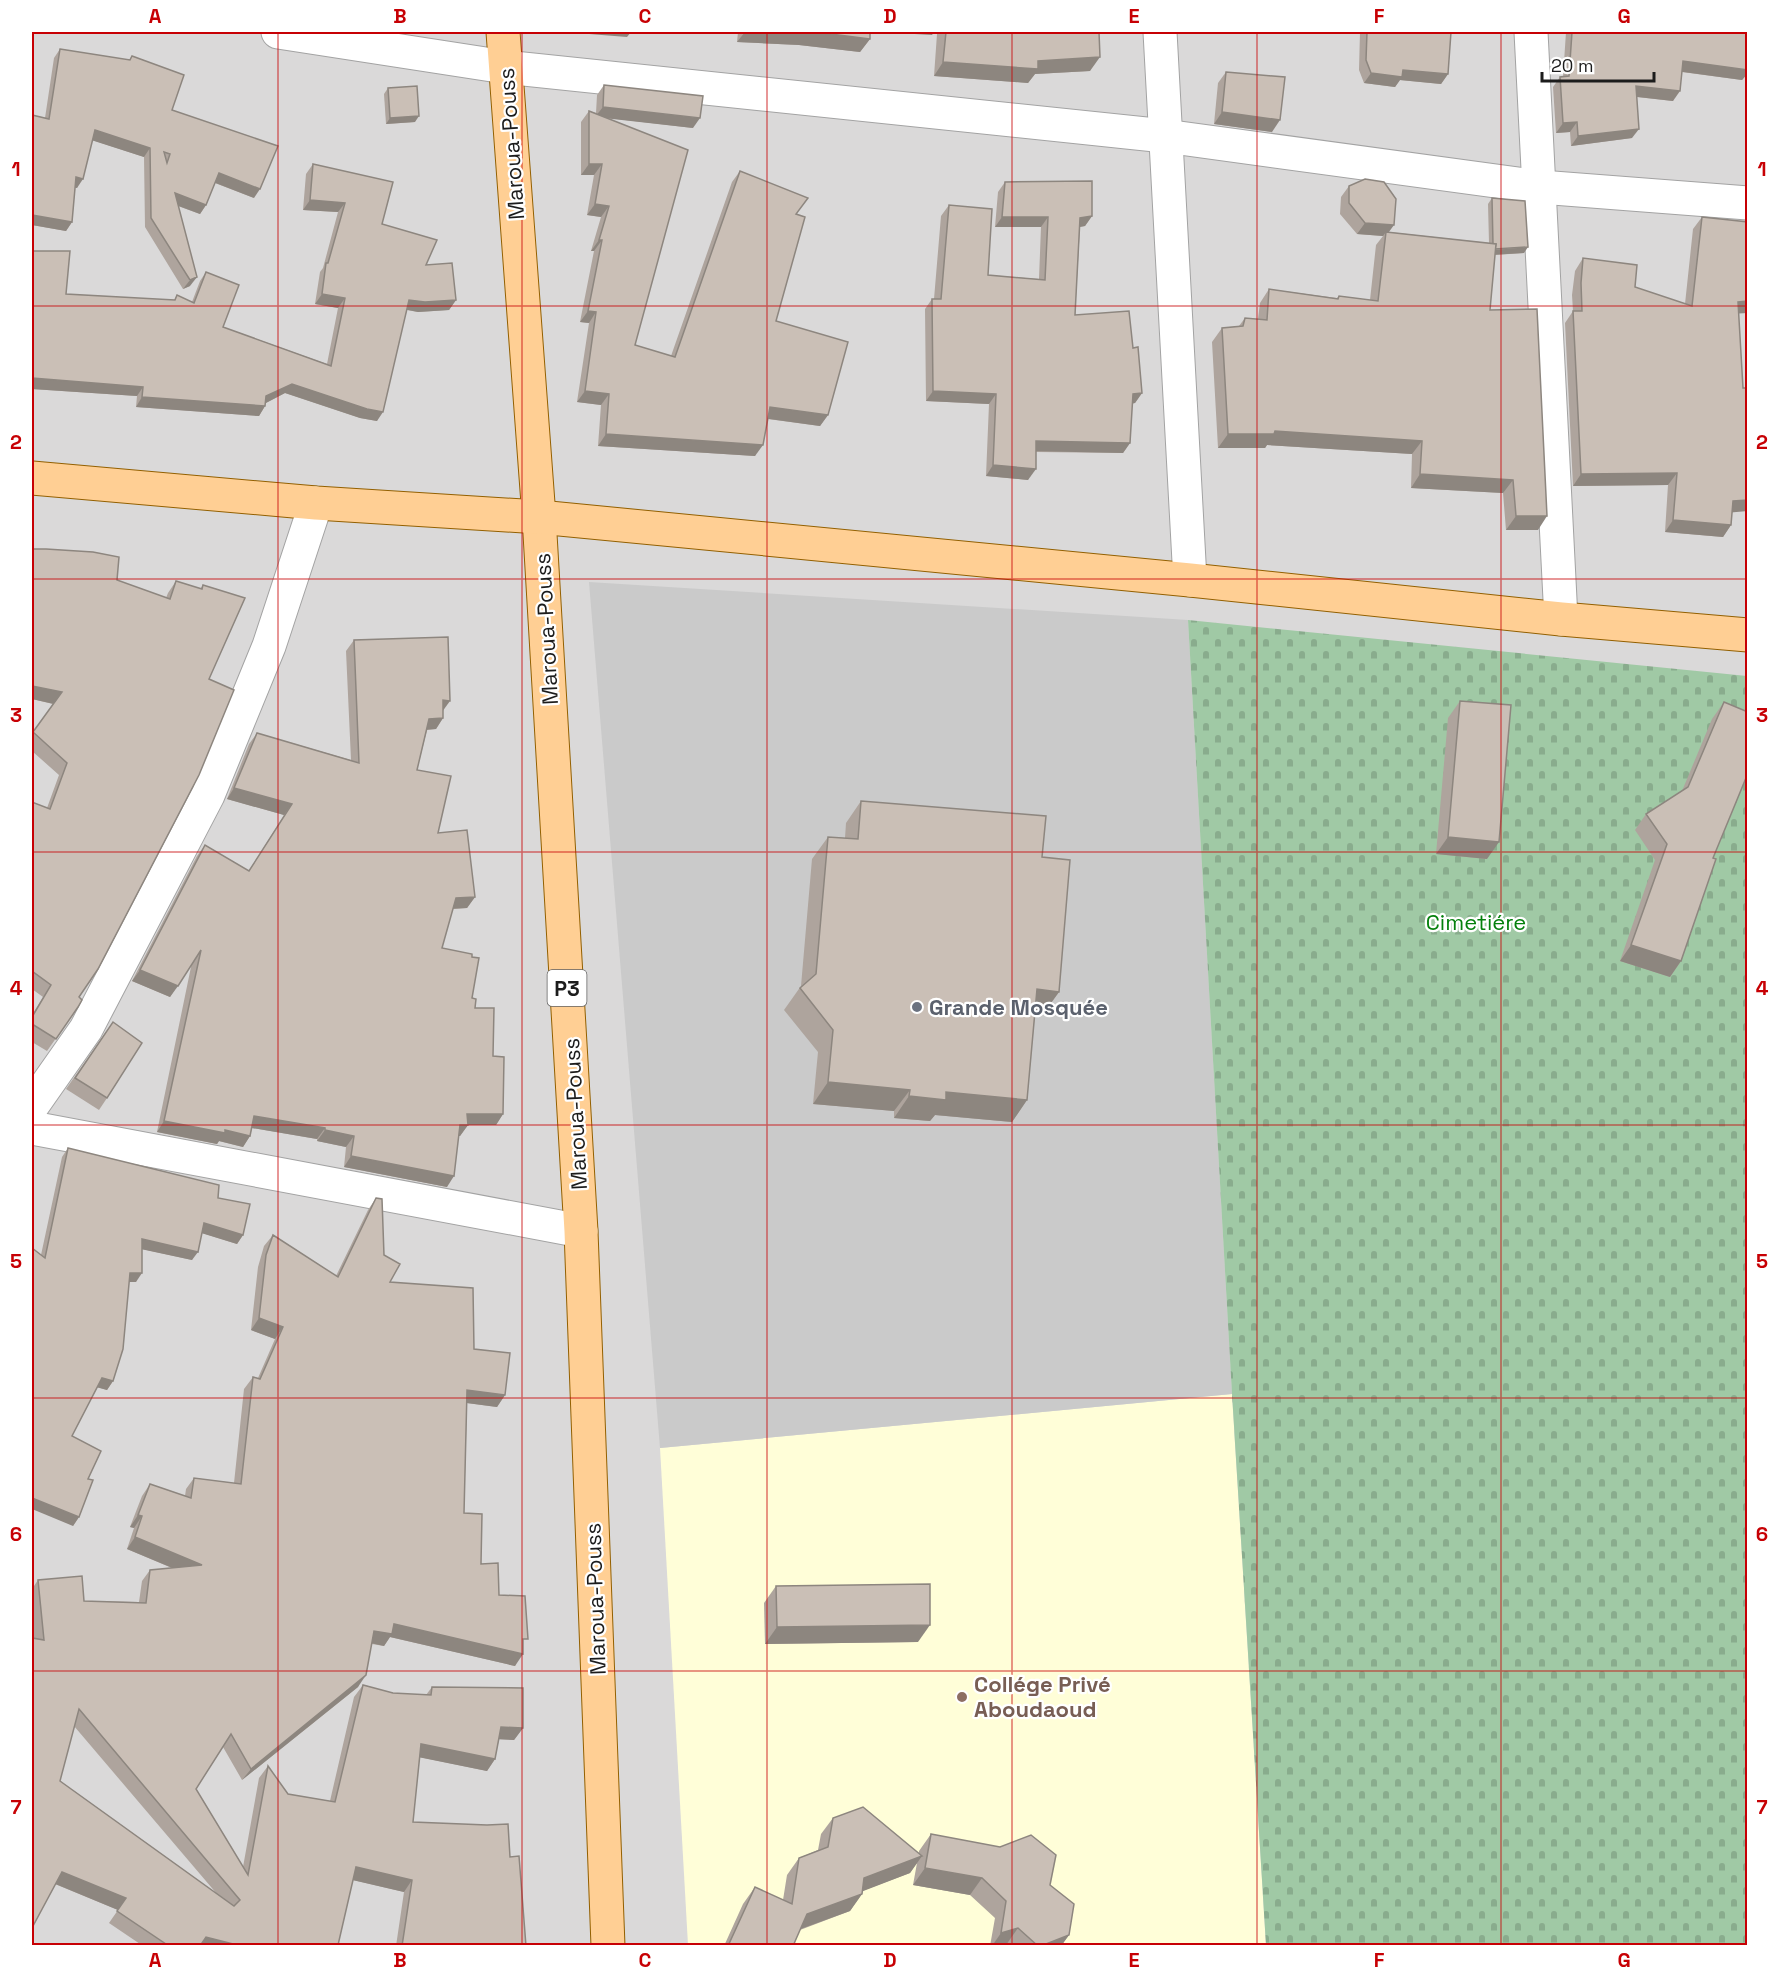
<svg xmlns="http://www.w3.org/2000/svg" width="1779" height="1977" font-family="'Space Grotesk',sans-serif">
<defs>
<pattern id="cemetery-stones" width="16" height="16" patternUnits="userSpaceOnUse" patternTransform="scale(1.5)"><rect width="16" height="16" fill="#a0c9a5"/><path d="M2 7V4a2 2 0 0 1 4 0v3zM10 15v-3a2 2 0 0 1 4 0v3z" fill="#89ac8d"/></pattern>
</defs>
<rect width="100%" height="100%" fill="#eee9e0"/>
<rect fill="#dad9d9" x="32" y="32" width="1715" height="1913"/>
<polygon fill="#fffed8" points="1232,1394 1266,1945 688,1945 660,1448"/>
<polygon fill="#cacaca" points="589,582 1188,620 1232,1394 660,1448"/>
<polygon fill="url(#cemetery-stones)" points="1188,620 1747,676 1747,1945 1266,1945 1232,1394"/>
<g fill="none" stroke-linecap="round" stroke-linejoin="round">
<g stroke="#a3a3a3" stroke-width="35">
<g id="minor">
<polyline points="278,32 505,67 1165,136 1540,187 1748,203"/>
<polyline points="1160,32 1190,580"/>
<polyline points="1531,32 1561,619"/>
<polyline points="32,1106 86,1029 208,795 269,646 316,503"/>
<polyline points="32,1128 581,1231"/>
</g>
</g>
<g stroke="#936000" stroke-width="35">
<g id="major">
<polyline points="503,32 539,517 581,1231 608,1946"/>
<polyline points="32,478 316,503 539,517 1190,580 1561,619 1748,635"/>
</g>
</g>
<use href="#minor" stroke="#fff" stroke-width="33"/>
<use href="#major" stroke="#ffcf94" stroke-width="33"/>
</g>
<g fill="#aea49d" fill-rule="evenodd">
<polygon points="738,32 870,32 870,39 860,52 799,45 737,42"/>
<polygon points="939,32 1099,32 1090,71 1035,74 1028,83 934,76 937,34"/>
<polygon points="1360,32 1451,32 1448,74 1441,84 1400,80 1395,87 1364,83 1359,70"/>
<polygon points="1566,32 1748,32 1748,73 1742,80 1682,72 1673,101 1637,97 1632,138 1571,146 1570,132 1556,133 1553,87 1560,77 1563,77"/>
<polygon points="60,49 129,60 132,56 172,110 254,198 215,183 206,205 200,214 178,206 190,286 183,289 145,227 144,157 92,140 77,188 75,188 72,222 66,231 32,225 32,115 45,118 54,58"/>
<polygon points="1226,72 1272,132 1214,124 1218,83"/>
<polygon points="604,85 693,128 608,118 635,345 671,356 732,182 740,171 797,215 776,321 828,415 820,426 768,419 755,456 598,446 601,405 577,402 589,323 580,322 594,251 591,251 601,217 587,215 594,175 581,175 581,122 589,111 596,113 597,95"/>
<polygon points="388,88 415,122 386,124 384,94"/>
<polygon points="313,164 382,224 426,265 456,300 449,310 418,312 407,310 377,421 360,418 285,393 266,403 265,406 259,416 136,407 137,396 32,389 66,294 174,300 177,295 192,302 200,281 206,272 223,327 327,364 338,308 315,304 320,272 323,268 338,212 303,210 306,174"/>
<polygon points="1005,182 1092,216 1085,226 1080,227 1075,315 1133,348 1142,393 1135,403 1132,404 1130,443 1123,453 1036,452 1028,480 986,476 989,404 926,401 925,309 932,299 934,299 941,216 949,205 988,275 1039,279 1041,227 995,227 998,192"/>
<polygon points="1349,186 1389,232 1489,243 1488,204 1492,198 1524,253 1495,255 1490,310 1538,530 1506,530 1503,493 1411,488 1412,454 1267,445 1265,448 1218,448 1212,342 1222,328 1239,326 1245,318 1258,319 1260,303 1269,289 1337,298 1339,296 1370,300 1376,245 1383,236 1357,234 1340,214 1341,197"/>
<polygon points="1702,217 1739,313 1732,512 1731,525 1723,537 1665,532 1668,485 1573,486 1565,323 1573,311 1572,295 1575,271 1583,258 1635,287 1685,304 1693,229"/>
<polygon points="32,549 166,598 168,593 176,581 200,589 203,585 209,679 79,997 78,1007 47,1051 32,1042 32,1015 43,997 32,989 32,802 47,808 59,775 32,751 32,734 53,704 32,699"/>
<polygon points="354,640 443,710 443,718 436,729 427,730 417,770 438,833 475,897 467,908 453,909 442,948 472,998 493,1056 503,1114 496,1125 468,1125 460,1136 459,1136 447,1187 344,1167 346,1147 317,1141 317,1139 252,1128 250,1136 243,1147 219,1141 217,1144 157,1132 192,962 170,997 132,981 197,856 205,845 249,871 284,815 227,799 249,744 257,733 351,760 346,651"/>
<polygon points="1460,701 1487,859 1436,854 1448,718"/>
<polygon points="1724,702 1713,858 1681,961 1670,977 1620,961 1655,860 1635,830 1646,814 1682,791 1712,719"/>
<polygon points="861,801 1042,857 1059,992 1043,1014 1035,1013 1027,1100 1012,1122 935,1115 930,1121 894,1118 894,1111 813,1104 818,1052 784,1010 801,986 812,859 828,837 845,838 846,823"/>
<polygon points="113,1022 107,1098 99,1110 66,1089"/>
<polygon points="68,1148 218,1198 243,1235 237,1244 202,1233 192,1260 142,1249 136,1282 129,1282 113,1381 107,1390 97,1387 72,1436 88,1479 79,1517 73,1526 41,1255 62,1157"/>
<path d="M 376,1198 L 384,1255 L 390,1282 L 474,1349 L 505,1395 L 497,1407 L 467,1403 L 464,1513 L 481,1564 L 499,1595 L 523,1646 L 515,1666 L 390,1637 L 384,1646 L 372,1644 L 358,1687 L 242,1780 L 223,1747 L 196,1789 L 243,1867 L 259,1778 L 268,1766 L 288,1794 L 330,1801 L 354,1697 L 363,1685 L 393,1693 L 426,1695 L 432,1687 L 523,1728 L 514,1740 L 499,1739 L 495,1759 L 487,1771 L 419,1757 L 413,1822 L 510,1857 L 526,1946 L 396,1946 L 404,1892 L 353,1880 L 338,1945 L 339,1946 L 143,1946 L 109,1923 L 118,1910 L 55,1884 L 32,1928 L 32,1638 L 34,1638 L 32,1610 L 32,1589 L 38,1580 L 84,1601 L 139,1602 L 142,1581 L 150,1570 L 172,1568 L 127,1549 L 134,1528 L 130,1527 L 142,1496 L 150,1484 L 185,1496 L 186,1489 L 194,1478 L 234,1483 L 244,1389 L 253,1377 L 258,1378 L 275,1339 L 251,1330 L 258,1267 L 264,1246 L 273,1235 L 336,1276 L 368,1210 ZM 74,1726 L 114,1773 L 217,1894 L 60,1781 Z"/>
<polygon points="776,1586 918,1642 765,1644 764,1603"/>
<polygon points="833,1818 919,1854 919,1851 931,1834 1050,1885 1069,1935 1061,1946 990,1946 995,1918 970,1895 913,1885 917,1863 910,1873 862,1891 862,1894 850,1911 800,1930 793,1946 724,1946 743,1904 755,1887 783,1900 787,1875 799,1858 818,1850 821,1834"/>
</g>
<g fill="#8d867f">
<polygon points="564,32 631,32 627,37"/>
<polygon points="745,32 815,32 870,39 860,52 799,45 737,42"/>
<polygon points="880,32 934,32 932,35"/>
<polygon points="1100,57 1090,71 1035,74 1028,83 934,76 943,62 1038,61"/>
<polygon points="1683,61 1748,70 1748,73 1742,80 1676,71"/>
<polygon points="1403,70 1448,74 1441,84 1400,80 1395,87 1364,83 1371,73"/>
<polygon points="1636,86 1680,91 1673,101 1629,96"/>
<polygon points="603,107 700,118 693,128 595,117"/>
<polygon points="1222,112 1280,120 1272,132 1214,124"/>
<polygon points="419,116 415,122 386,124 390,118"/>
<polygon points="1577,122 1570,132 1556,133 1563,123"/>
<polygon points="1639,129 1632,138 1571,146 1578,136"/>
<polygon points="95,130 150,148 144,157 88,139"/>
<polygon points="589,164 602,164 594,175 581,175"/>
<polygon points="219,173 260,189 254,198 213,182"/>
<polygon points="76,177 83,179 77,188 69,186"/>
<polygon points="175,193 206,205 200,214 168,202"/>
<polygon points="310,200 345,203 338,212 303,210"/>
<polygon points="595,204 609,206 601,217 587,215"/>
<polygon points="32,215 72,222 66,231 32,225"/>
<polygon points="1092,216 1085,226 1073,228 1080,218"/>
<polygon points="1002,217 1048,217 1041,227 995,227"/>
<polygon points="1365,223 1394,225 1386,236 1386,232 1383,236 1357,234"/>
<polygon points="599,240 602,240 594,251 591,251"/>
<polygon points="1528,247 1524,253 1490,255 1494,250"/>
<polygon points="197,277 190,286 183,289 190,280"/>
<polygon points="322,294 345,298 338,308 315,304"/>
<polygon points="409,300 456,300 449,310 418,312 403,309"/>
<polygon points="1748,301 1748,313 1729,314 1738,302"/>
<polygon points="588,311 596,312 589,323 580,322"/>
<polygon points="32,378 143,387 137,396 32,389"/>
<polygon points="292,384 383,412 377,421 360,418 285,393 260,406 266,396"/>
<polygon points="585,391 609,394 601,405 577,402"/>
<polygon points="933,391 996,394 989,404 926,401"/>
<polygon points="1142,393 1135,403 1125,404 1133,394"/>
<polygon points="142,397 265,406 259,416 136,407"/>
<polygon points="770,407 828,415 820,426 762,418"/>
<polygon points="1275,431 1422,441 1412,454 1267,445 1265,448 1218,448 1228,434"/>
<polygon points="606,434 763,445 755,456 598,446"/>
<polygon points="1036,441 1130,443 1123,453 1029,451"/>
<polygon points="993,465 1036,469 1028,480 986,476"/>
<polygon points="1677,473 1668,485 1573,486 1581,474"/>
<polygon points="1420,474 1513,480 1503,493 1411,488"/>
<polygon points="1748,500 1748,511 1725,513 1733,501"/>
<polygon points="1516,516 1547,516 1538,530 1506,530"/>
<polygon points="1673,520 1731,525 1723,537 1665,532"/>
<polygon points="32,686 62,692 54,704 32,699"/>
<polygon points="443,700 450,701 442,712"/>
<polygon points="443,718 436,729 422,730 429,719"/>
<polygon points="234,788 292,804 284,815 227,799"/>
<polygon points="1448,837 1499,842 1487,859 1436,854"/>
<polygon points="475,897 467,908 448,909 456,898"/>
<polygon points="1631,945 1681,961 1670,977 1620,961"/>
<polygon points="140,970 178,986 170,997 132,981"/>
<polygon points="1037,989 1059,992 1043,1014 1022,1011"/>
<polygon points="828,1082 910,1090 894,1111 813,1104"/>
<polygon points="946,1092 1027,1100 1012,1122 935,1115 930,1121 894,1118 909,1096"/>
<polygon points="467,1114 503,1114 496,1125 460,1125"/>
<polygon points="254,1116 325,1128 317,1139 246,1127"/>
<polygon points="164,1121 225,1130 250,1136 243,1147 219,1141 217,1144 157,1132"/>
<polygon points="460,1125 468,1125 460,1136 452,1136"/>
<polygon points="325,1130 354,1136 346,1147 317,1141"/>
<polygon points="351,1156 454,1176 447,1187 344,1167"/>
<polygon points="204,1223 243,1235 237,1244 198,1232"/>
<polygon points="142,1239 198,1252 192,1260 136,1248"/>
<polygon points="130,1273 142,1273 136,1282 124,1282"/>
<polygon points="259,1318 283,1327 275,1339 251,1330"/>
<polygon points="102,1378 113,1381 107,1390 96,1387"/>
<polygon points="467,1390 505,1395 497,1407 459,1402"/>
<polygon points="32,1498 79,1517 73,1526 32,1509"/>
<polygon points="138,1515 142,1516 134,1528 130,1527"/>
<polygon points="135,1537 202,1565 194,1577 127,1549"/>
<polygon points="394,1624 523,1654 515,1666 390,1637 384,1646 366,1642 374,1631"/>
<polygon points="930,1625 918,1642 765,1644 777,1627"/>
<polygon points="366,1675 358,1687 242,1780 251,1769"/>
<polygon points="501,1727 523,1728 514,1740 493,1739"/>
<polygon points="421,1744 495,1759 487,1771 413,1756"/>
<polygon points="922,1856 910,1873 853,1895 864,1878"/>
<polygon points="356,1867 412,1880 404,1892 348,1879"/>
<polygon points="925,1868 982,1878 970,1895 913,1885"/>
<polygon points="62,1872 126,1898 118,1910 53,1883"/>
<polygon points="862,1894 850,1911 795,1931 807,1914"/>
<polygon points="1018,1928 1006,1945 992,1946 1001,1933"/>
<polygon points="1069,1935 1061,1946 1041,1946"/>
<polygon points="206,1937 241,1946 200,1946"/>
</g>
<g fill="#cabfb6" stroke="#8d867f" stroke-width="1.5" fill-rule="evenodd">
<polygon points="815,32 870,32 870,39"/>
<polygon points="946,32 1099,32 1100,57 1038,61 1038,69 943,62"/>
<polygon points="1367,32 1451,32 1448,74 1403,70 1402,77 1371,73 1366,60"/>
<polygon points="1572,32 1748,32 1748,70 1683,61 1680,91 1636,86 1639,129 1578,136 1577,122 1563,123 1560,77 1569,76"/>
<path d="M 60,49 L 130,60 L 132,56 L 184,75 L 172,110 L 278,146 L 260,189 L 219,173 L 206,205 L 175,193 L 197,277 L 190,280 L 151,218 L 150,148 L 95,130 L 83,179 L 76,177 L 72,222 L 32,215 L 32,115 L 49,119 ZM 164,152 L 170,154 L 167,163 Z"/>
<polygon points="1226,72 1285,77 1280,120 1222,112"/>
<polygon points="604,85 703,96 700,118 603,107"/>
<polygon points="417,86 419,116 390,118 388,88"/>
<polygon points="589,111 688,150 635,345 675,357 740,171 808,198 796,214 805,217 776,321 848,342 828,415 770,407 763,445 606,434 609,394 585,391 596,312 588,311 602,240 599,240 609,206 595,204 602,164 589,164"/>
<polygon points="313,164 393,182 382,224 437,240 426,265 452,263 456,300 425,302 409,300 383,412 367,409 292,384 266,396 265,406 142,397 143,387 32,378 32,251 70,251 66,294 175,300 177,295 194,303 206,272 239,285 223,327 331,366 345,298 322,294 326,263 328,263 345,203 310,200"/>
<polygon points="1365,179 1384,182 1396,199 1394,225 1365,223 1349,203 1349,186"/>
<polygon points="1092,181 1092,216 1080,218 1075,315 1129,311 1133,348 1138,347 1142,393 1133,394 1130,443 1036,441 1036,469 993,465 996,394 933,391 932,299 941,299 949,205 992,209 988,275 1045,280 1048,217 1002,217 1005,182"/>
<polygon points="1492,198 1525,201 1528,247 1495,249 1496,244 1493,244"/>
<polygon points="1702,217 1748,222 1748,301 1738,302 1743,388 1748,388 1748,500 1733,501 1731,525 1673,520 1677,473 1581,474 1573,311 1582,311 1581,283 1583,258 1637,265 1635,287 1692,306"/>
<polygon points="1386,232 1496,244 1490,310 1537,309 1547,516 1516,516 1513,480 1420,474 1422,441 1275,431 1274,434 1228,434 1222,328 1243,326 1245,318 1267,320 1269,289 1338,299 1339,296 1378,301"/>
<polygon points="32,549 46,549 93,552 119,557 117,580 170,599 176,581 202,589 203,585 245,598 209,679 234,690 199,775 98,969 79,997 82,1000 78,1007 56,1039 32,1024 32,1017 51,985 32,971 32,802 50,809 67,763 33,732 62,692 32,686"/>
<polygon points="448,637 450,701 443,700 443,718 429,719 417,770 451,776 438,833 467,830 475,897 456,898 442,948 472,954 472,957 479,958 472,998 476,999 475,1008 494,1008 493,1056 504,1057 503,1114 467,1114 468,1125 460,1125 454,1176 351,1156 354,1136 325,1130 325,1128 254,1116 250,1136 225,1130 225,1133 164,1121 201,950 178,986 140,970 205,845 249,871 292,804 234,788 257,733 359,763 354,640"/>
<polygon points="1460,701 1511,705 1499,842 1448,837"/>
<polygon points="1724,702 1748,712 1748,773 1713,858 1716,859 1681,961 1631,945 1667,844 1646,814 1688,787"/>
<polygon points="861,801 1046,816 1042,857 1070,860 1059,992 1037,989 1027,1100 946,1092 946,1100 909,1096 910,1090 828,1082 833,1030 800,988 816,974 828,837 858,839"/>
<polygon points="113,1022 142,1043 107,1098 75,1078"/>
<polygon points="68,1148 219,1185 218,1198 250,1204 243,1235 204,1223 198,1252 142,1239 142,1273 130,1273 123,1349 113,1381 102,1378 72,1436 101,1451 88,1479 93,1480 79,1517 32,1498 32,1248 45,1258"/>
<path d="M 376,1198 L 382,1199 L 384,1255 L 400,1264 L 390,1282 L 473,1288 L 474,1349 L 510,1353 L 505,1395 L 467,1390 L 464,1513 L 482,1514 L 481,1564 L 498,1563 L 499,1595 L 525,1596 L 528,1639 L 523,1639 L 523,1654 L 394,1624 L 392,1634 L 374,1631 L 366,1675 L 251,1769 L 231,1734 L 196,1789 L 248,1875 L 268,1766 L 288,1794 L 335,1802 L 363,1685 L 393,1693 L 431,1695 L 432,1687 L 523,1688 L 523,1728 L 501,1727 L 495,1759 L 421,1744 L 413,1822 L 487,1825 L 508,1824 L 510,1857 L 519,1856 L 526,1946 L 402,1946 L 412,1880 L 356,1867 L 338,1945 L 339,1946 L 241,1946 L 206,1937 L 200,1946 L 169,1946 L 117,1911 L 126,1898 L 62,1872 L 33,1926 L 32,1925 L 32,1638 L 44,1640 L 38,1580 L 82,1576 L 84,1601 L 146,1603 L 150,1570 L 202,1565 L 135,1537 L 142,1516 L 138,1515 L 150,1484 L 191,1498 L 194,1478 L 241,1484 L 253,1377 L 260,1379 L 283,1327 L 259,1318 L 266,1255 L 273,1235 L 338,1277 ZM 79,1709 L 240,1900 L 234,1906 L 60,1781 Z"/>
<polygon points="930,1584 930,1625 777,1627 776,1586"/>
<polygon points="863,1807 922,1856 864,1878 862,1894 807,1914 793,1946 728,1946 755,1887 792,1904 799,1858 828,1847 833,1818"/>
<polygon points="931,1834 1000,1847 1031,1835 1056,1855 1050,1885 1074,1904 1069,1935 1041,1946 1038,1946 1018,1928 1001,1933 1006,1901 982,1878 925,1868"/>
</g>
<path fill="none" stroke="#c70004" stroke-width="1.5" stroke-opacity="0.55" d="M 278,32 L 278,1946M 522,32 L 522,1946M 767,32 L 767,1946M 1012,32 L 1012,1946M 1257,32 L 1257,1946M 1501,32 L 1501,1946M 32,306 L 1748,306M 32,579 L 1748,579M 32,852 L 1748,852M 32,1125 L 1748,1125M 32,1398 L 1748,1398M 32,1671 L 1748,1671"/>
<circle fill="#6b7280" stroke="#fff" stroke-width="2" cx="917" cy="1007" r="6"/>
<circle fill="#8d6e63" stroke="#fff" stroke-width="2" cx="962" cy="1697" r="6"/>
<g text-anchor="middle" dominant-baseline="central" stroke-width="4.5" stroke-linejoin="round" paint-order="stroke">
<rect fill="#fff" stroke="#606060" stroke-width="1.5" x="547.5" y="970" width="39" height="36" rx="4.5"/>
<g font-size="21" font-weight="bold" fill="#1c1c1c">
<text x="567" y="988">P3</text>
</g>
<g font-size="22" fill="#1c1c1c" stroke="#fff">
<text transform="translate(511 144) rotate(-94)">Maroua-Pouss</text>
<text transform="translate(546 629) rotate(-93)">Maroua-Pouss</text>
<text transform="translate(575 1114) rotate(-93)">Maroua-Pouss</text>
<text transform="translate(595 1599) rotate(-92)">Maroua-Pouss</text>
</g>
<g font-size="22" fill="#04800c" stroke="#fff">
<text x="1476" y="922">Cimetiére</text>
</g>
<g font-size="22" font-weight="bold" fill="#5b616d" stroke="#fff" text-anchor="start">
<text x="929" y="1007">Grande Mosquée</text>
</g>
<g font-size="22" font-weight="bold" fill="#785e54" stroke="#fff" text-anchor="start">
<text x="974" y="1684">Collége Privé<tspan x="974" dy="25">Aboudaoud</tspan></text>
</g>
</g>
<rect width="1779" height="1977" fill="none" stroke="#ffffff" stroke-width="66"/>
<path d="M1542 72v9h112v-9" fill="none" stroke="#1c1c1c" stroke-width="3"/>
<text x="1551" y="72" font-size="18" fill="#1c1c1c" stroke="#ffffff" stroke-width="4.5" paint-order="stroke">20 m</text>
<rect x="33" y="33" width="1713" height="1911" fill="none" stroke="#c70004" stroke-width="2"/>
<g font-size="20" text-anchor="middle" font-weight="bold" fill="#c70004">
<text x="155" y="23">A</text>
<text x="400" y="23">B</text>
<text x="645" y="23">C</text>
<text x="890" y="23">D</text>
<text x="1134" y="23">E</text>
<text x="1379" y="23">F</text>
<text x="1624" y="23">G</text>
<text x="16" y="176">1</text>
<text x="1762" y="176">1</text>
<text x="16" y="449">2</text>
<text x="1762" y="449">2</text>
<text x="16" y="722">3</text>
<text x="1762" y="722">3</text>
<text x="16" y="995">4</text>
<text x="1762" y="995">4</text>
<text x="16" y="1268">5</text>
<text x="1762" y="1268">5</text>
<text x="16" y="1541">6</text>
<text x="1762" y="1541">6</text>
<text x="16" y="1814">7</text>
<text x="1762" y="1814">7</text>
<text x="155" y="1967">A</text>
<text x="400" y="1967">B</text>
<text x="645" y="1967">C</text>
<text x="890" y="1967">D</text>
<text x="1134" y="1967">E</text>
<text x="1379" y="1967">F</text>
<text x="1624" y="1967">G</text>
</g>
</svg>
